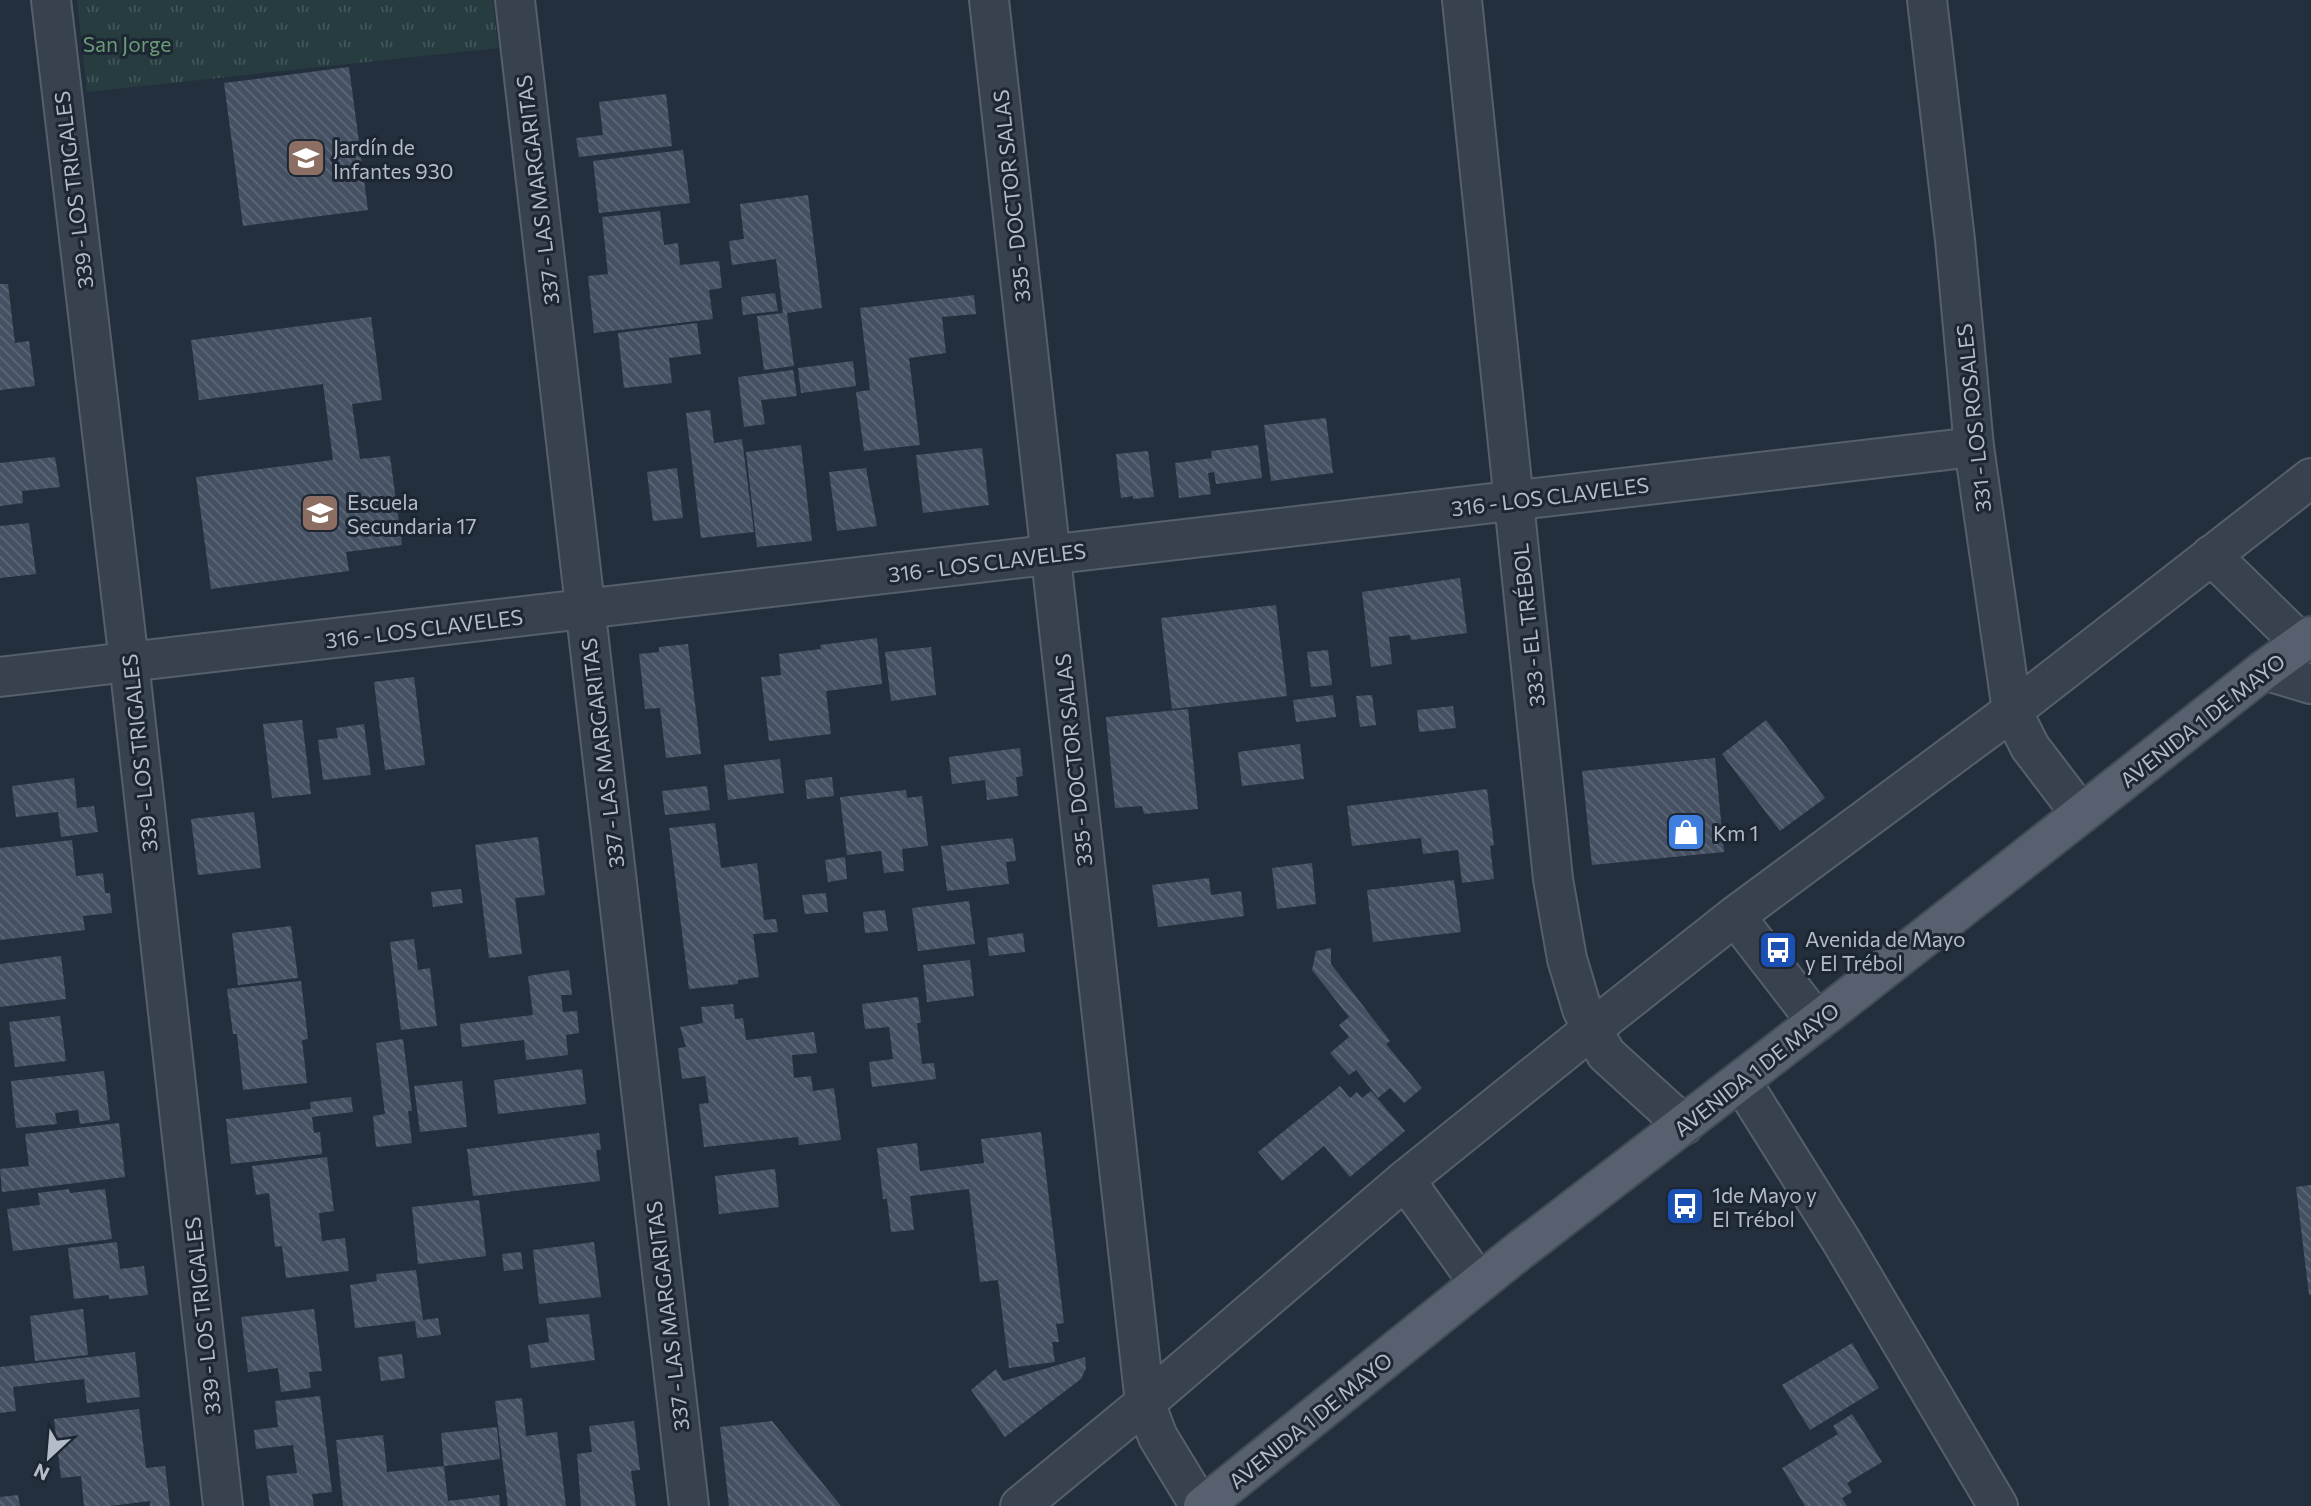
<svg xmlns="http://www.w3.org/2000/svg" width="2311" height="1506" font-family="Commissioner,sans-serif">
<defs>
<pattern id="park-tufts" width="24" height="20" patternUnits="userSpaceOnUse" patternTransform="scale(1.75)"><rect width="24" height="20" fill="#263c3f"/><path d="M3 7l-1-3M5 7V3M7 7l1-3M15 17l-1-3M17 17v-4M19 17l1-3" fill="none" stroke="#435659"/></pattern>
<pattern id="building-back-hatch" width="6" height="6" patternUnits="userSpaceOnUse" patternTransform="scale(1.75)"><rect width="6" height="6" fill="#455162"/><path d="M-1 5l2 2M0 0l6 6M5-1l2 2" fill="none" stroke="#5d6877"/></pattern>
</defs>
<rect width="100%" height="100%" fill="#242f3e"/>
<polygon fill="url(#park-tufts)" points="77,0 493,0 498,48 87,92"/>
<g fill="url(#building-back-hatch)">
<polygon points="349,67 368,210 243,226 224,83"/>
<polygon points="666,94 672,146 579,157 576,138 603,135 599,102"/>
<polygon points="683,150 690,203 599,213 593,161"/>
<polygon points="808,195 822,308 787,313 794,366 764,370 757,316 783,313 776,259 732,265 729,241 744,239 740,204"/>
<polygon points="660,211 664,245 678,243 680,265 719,261 722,288 709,290 713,319 594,333 588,276 608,274 602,217"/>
<polygon points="0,284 8,284 15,343 29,341 35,386 0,390"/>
<polygon points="775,293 778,311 743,315 741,297"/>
<polygon points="974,295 976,314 942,317 946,353 909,358 920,445 864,451 856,392 870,390 860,308"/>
<polygon points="371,317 382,400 352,404 360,459 390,456 402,545 346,552 349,571 211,589 196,477 333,460 323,384 199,400 191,340"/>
<polygon points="697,323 701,354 669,358 672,383 624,388 618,333"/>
<polygon points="853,361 856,386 801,393 798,368"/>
<polygon points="793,370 797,396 761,400 765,424 744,427 738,377"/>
<polygon points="710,410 714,443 742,439 754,532 701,538 686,413"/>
<polygon points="1326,418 1333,473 1271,481 1264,425"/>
<polygon points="801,445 812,541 757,547 746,452"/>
<polygon points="1258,445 1262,478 1216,484 1214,472 1208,473 1211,494 1179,498 1175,463 1212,458 1211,451"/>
<polygon points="982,448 989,505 923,513 916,455"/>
<polygon points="1148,451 1154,497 1133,499 1133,496 1121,498 1116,454"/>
<polygon points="55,457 60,487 22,491 23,503 0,506 0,463"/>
<polygon points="677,468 683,518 653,521 647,472"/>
<polygon points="866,468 877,526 837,531 829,472"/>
<polygon points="29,523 36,574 0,578 0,526"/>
<polygon points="1460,578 1467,633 1411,640 1410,635 1389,637 1392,664 1371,667 1362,592"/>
<polygon points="1276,605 1287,696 1172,709 1161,618"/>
<polygon points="877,638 882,684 826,691 831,734 769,741 761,677 781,675 779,654 821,649 820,645"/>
<polygon points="688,644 701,754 666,758 660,708 645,709 639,654 659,652 659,647"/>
<polygon points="931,647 936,695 891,701 885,652"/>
<polygon points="1328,650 1332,685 1311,687 1307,652"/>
<polygon points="414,677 425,765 385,770 374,682"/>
<polygon points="1333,695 1336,717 1296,722 1293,700"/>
<polygon points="1372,695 1376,725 1360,727 1356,696"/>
<polygon points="1453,706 1456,728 1419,732 1417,710"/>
<polygon points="1188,709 1198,809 1144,814 1142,806 1115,808 1106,717"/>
<polygon points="302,720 311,794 272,798 263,724"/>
<polygon points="1766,720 1825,798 1780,831 1722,754"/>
<polygon points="364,724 371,775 323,780 318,740 338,738 336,728"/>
<polygon points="1300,744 1304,779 1242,786 1238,752"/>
<polygon points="1020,748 1023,776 1016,777 1018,796 987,800 985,780 952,784 949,757"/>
<polygon points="1715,758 1724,852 1592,865 1582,771"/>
<polygon points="780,759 784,793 728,800 724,765"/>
<polygon points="832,777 834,796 807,799 805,780"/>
<polygon points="74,778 77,808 94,806 98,832 61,837 58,812 16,817 12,786"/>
<polygon points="707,786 710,810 665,815 662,791"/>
<polygon points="1487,789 1494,845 1490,846 1494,879 1462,883 1458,850 1423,854 1421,838 1352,846 1347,806"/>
<polygon points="906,790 907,798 922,796 928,846 902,849 904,871 884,873 881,851 847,855 840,797"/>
<polygon points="254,812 261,868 198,875 191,819"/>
<polygon points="715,823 721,868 757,863 764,920 776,919 778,932 753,934 759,977 738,980 738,984 689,989 669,828"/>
<polygon points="538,837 545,895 515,898 522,954 489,958 475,845"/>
<polygon points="1013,838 1016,861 1006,862 1009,884 947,891 941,846"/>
<polygon points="72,840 76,876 103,873 105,893 110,893 112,913 83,916 85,930 0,940 0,848"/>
<polygon points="845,857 847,879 828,882 825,860"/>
<polygon points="1312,863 1316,904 1277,909 1272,868"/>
<polygon points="1209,878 1211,895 1241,891 1244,916 1158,927 1152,885"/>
<polygon points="1454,880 1461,932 1373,942 1367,890"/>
<polygon points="461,889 463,903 433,907 431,892"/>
<polygon points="826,893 828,912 805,914 802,895"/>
<polygon points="969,901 975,944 918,951 912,908"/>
<polygon points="885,910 888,931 865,933 863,912"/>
<polygon points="291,926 298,978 238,985 232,933"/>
<polygon points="1023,933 1025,952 989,956 987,938"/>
<polygon points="414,939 418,970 430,968 437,1026 401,1030 390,942"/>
<polygon points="1331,948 1331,964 1390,1041 1386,1044 1422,1088 1404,1103 1390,1088 1378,1098 1356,1070 1349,1075 1330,1053 1349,1037 1339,1025 1349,1017 1312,970 1316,951"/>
<polygon points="61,956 66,999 0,1007 0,964"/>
<polygon points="970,960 974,996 927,1002 923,965"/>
<polygon points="569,970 572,995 561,995 563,1012 577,1011 579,1033 566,1035 568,1055 526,1060 524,1040 462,1047 460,1024 533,1015 528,976"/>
<polygon points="301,981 308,1039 302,1040 307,1083 243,1090 237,1034 233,1034 227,989"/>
<polygon points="918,997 921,1023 917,1023 922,1064 934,1063 936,1079 872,1087 869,1062 893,1059 889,1027 865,1029 862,1004"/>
<polygon points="733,1004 735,1019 743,1018 746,1040 814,1032 817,1053 792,1055 794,1078 811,1076 813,1091 834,1088 841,1140 799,1145 798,1137 704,1147 699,1104 709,1103 705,1076 682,1079 678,1048 686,1047 680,1027 703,1023 701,1007"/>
<polygon points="60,1016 66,1061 15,1067 9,1022"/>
<polygon points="403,1039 412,1111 408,1111 412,1143 376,1147 373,1116 385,1114 376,1043"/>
<polygon points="582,1069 586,1104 498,1114 494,1080"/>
<polygon points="104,1071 110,1120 80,1124 78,1110 55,1113 57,1124 16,1128 11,1081"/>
<polygon points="462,1081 467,1127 420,1132 414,1086"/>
<polygon points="1340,1086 1350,1098 1357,1092 1362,1098 1371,1091 1405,1131 1350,1177 1324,1146 1282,1181 1258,1152"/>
<polygon points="351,1097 353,1112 312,1117 314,1133 320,1132 322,1154 231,1164 226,1119 311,1109 310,1102"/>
<polygon points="119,1123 125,1177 2,1192 0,1169 29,1166 25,1134"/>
<polygon points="1041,1132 1064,1323 1056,1324 1059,1342 1052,1342 1055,1362 1009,1368 998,1280 980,1282 969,1189 910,1196 914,1230 891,1232 887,1199 883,1199 877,1148 917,1143 920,1171 984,1163 981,1139"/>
<polygon points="599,1133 601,1150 596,1150 600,1181 473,1196 467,1149"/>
<polygon points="327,1157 334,1211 319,1213 322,1241 345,1238 349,1271 286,1278 282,1246 275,1247 269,1193 256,1195 252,1166"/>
<polygon points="775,1169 779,1207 719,1214 715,1176"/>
<polygon points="2311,1185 2311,1295 2309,1295 2296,1187"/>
<polygon points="69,1189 70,1193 105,1189 112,1239 13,1251 7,1209 40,1205 38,1193"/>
<polygon points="479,1200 486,1256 418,1264 412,1207"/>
<polygon points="117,1242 120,1269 144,1266 148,1295 109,1299 109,1295 74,1299 68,1248"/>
<polygon points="594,1242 601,1297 539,1304 533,1250"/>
<polygon points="521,1252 523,1269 504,1271 502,1254"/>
<polygon points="416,1270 423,1320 438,1318 441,1335 417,1338 415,1321 355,1328 350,1285 377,1281 376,1274"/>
<polygon points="83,1309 88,1355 35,1361 30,1316"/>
<polygon points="314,1309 322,1371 309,1372 311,1388 281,1392 278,1368 248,1372 241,1317"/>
<polygon points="589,1314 595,1360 531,1368 528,1345 549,1342 546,1318"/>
<polygon points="1852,1343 1879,1388 1810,1430 1782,1385"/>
<polygon points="135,1352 140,1397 87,1403 84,1379 13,1387 16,1411 0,1413 0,1367"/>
<polygon points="402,1354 405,1378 381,1381 378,1357"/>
<polygon points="1085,1357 1086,1368 1081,1379 1005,1437 971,1390 996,1369 1003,1381"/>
<polygon points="320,1396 332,1492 312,1494 314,1506 270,1506 266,1476 297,1473 293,1445 256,1449 254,1430 278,1427 275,1401"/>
<polygon points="522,1398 526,1436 557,1432 566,1506 508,1506 495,1401"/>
<polygon points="139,1409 146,1468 165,1466 170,1506 150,1506 150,1501 110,1506 84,1506 81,1476 61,1478 54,1419"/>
<polygon points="1852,1414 1882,1462 1847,1483 1852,1492 1842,1498 1847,1506 1805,1506 1782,1468 1838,1434 1833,1426"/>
<polygon points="634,1421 640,1470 631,1471 636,1506 581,1506 577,1454 592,1452 589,1426"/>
<polygon points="772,1421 841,1506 729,1506 720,1427"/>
<polygon points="497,1427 500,1459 444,1466 448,1501 499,1495 500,1506 343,1506 336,1440 383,1435 387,1472 444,1466 441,1433"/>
<polygon points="18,1495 20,1506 0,1506 0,1497"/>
</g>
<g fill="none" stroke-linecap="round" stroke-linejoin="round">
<g stroke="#565f6c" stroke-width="42">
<g id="minor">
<polyline points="51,0 129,662 223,1506"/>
<polyline points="515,0 689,1506"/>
<polyline points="989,0 1145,1403 1158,1437 1200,1506"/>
<polyline points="1462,0 1553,879 1567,959 1582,1009 1592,1029 1606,1054 1684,1125"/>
<polyline points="1927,0 1955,240 1974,447 2012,711 2030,747 2081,814"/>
<polyline points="2211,555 2302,644"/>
<polyline points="2264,670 2311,684"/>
<polyline points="0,677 1974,447"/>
<polyline points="1735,916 1817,1022"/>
<polyline points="1741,1081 1842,1242 1998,1506"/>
<polyline points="1405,1180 1479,1283"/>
<polyline points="1020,1506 1145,1403 1405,1180 1592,1029 1735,916 2012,711 2311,478"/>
</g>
</g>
<g stroke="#414a57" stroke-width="42">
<polyline id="major" points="1203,1506 1519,1251 1832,1010 2264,670 2311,636"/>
</g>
<use href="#minor" stroke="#38414e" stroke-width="38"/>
<use href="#major" stroke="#56606e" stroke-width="38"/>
</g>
<defs>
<g id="school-square" transform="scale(2.0125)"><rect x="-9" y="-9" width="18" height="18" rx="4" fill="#8d6e63" stroke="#1d2633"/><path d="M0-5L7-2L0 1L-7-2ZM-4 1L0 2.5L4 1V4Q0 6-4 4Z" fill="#fff"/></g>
<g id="shop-square" transform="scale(2.0125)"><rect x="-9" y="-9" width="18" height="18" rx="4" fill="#3f7fe0" stroke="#1d2633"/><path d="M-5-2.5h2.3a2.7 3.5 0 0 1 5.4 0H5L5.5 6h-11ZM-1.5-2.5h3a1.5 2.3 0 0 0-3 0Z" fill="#fff"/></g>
<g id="bus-square" transform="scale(2.0125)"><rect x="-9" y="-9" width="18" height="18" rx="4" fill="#1a4fb4" stroke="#1d2633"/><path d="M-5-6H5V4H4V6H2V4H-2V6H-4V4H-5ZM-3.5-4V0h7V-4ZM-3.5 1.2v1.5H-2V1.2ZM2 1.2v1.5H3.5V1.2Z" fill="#fff"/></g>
</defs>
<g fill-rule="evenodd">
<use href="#school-square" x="306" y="158"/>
<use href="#school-square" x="320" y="513"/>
<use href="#shop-square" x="1686" y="832"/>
<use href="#bus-square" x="1778" y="950"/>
<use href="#bus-square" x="1685" y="1206"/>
</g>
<g text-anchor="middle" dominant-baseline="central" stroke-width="6" stroke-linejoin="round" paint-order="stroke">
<g font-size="21" fill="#6b9a76" stroke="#1d2633">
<text x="127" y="43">San Jorge</text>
</g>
<g font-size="21" fill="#b4bcc9" stroke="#1d2633" text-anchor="start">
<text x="333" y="146">Jardín de<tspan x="333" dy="24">Infantes 930</tspan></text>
<text x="347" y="501">Escuela<tspan x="347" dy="24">Secundaria 17</tspan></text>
<text x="1713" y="832">Km 1</text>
<text x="1805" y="938">Avenida de Mayo<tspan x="1805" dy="24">y El Trébol</tspan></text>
<text x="1712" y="1194">1de Mayo y<tspan x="1712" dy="24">El Trébol</tspan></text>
</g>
<g font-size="21" fill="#b4bcc9" stroke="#1d2633">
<text transform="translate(73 190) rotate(-97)">339 - LOS TRIGALES</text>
<text transform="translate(537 190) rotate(-97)">337 - LAS MARGARITAS</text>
<text transform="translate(1011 196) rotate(-96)">335 - DOCTOR SALAS</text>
<text transform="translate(1973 418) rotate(-96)">331 - LOS ROSALES</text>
<text transform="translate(1550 496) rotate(-7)">316 - LOS CLAVELES</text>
<text transform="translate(987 562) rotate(-7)">316 - LOS CLAVELES</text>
<text transform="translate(1528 625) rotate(-96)">333 - EL TRÉBOL</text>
<text transform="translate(424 628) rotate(-7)">316 - LOS CLAVELES</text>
<text transform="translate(2202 720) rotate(-38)">AVENIDA 1 DE MAYO</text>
<text transform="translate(139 753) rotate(-96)">339 - LOS TRIGALES</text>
<text transform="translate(602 753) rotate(-97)">337 - LAS MARGARITAS</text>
<text transform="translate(1073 760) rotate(-96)">335 - DOCTOR SALAS</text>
<text transform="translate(1756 1069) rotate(-38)">AVENIDA 1 DE MAYO</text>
<text transform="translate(202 1316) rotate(-96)">339 - LOS TRIGALES</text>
<text transform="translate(667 1316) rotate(-97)">337 - LAS MARGARITAS</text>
<text transform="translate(1310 1420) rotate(-39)">AVENIDA 1 DE MAYO</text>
</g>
</g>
<g transform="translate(49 1457) rotate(206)" stroke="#1d2633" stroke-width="5" paint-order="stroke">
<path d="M0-5L12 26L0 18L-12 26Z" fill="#b4bcc9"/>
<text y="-10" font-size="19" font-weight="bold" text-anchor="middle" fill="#b4bcc9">N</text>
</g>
</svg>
